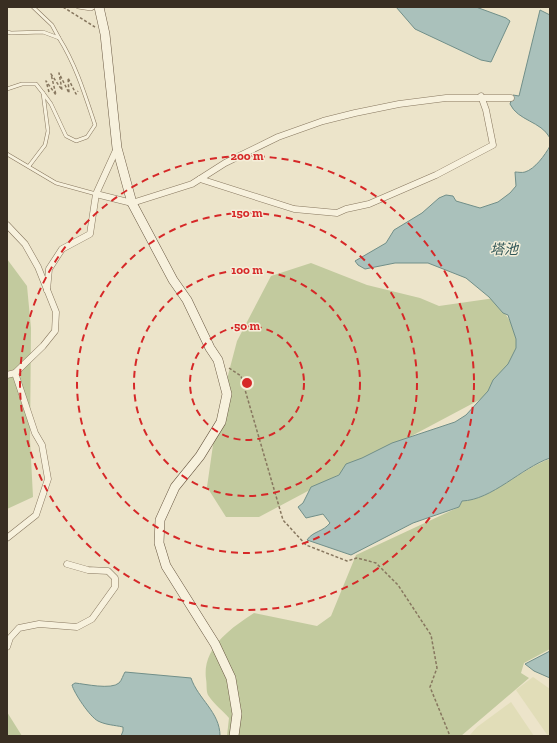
<svg xmlns="http://www.w3.org/2000/svg" width="557" height="743" font-family="'Zilla Slab','Noto Sans JP',serif">
<rect width="100%" height="100%" fill="#ece4ca"/>
<g fill="#e1ddb8">
<polygon points="533,677 550,689 550,736 548,736 516,690"/>
<polygon points="511,702 534,736 469,736 477,727"/>
</g>
<g fill="#c2ca9e">
<polygon points="7,259 27,286 31,328 30,439 33,497 7,509"/>
<polygon points="311,263 367,285 420,298 439,306 495,298 521,338 512,374 481,399 259,517 226,517 207,487 217,417 237,341 271,276"/>
<path d="M 550,459 L 550,649 L 524,663 L 521,673 L 529,678 L 461,736 L 227,736 L 229,718 C 223,711 213,703 208,695 C 206,691 207,684 206,679 C 202,648 231,628 254,613 L 317,626 L 331,616 L 356,555 L 459,507 L 462,501 C 490,501 522,468 550,459 Z"/>
<polygon points="7,712 22,736 7,736"/>
</g>
<g fill="#aac1bb" stroke="#718f89">
<polygon points="396,7 476,7 506,18 510,21 491,62 481,60 415,29"/>
<path d="M 540,10 L 550,15 L 550,138 C 541,121 518,121 510,104 L 513,95 L 519,96 Z"/>
<path d="M 550,146 L 550,458 C 521,468 492,500 462,501 L 459,507 L 413,523 L 351,555 L 307,540 C 313,531 323,532 330,523 L 323,514 L 306,518 L 298,507 L 303,503 L 311,487 L 339,475 L 346,464 L 362,458 L 392,443 L 455,422 L 466,415 L 488,391 L 493,380 L 508,364 L 516,348 L 516,339 L 508,315 L 503,313 L 489,297 L 466,278 L 428,263 L 395,263 L 365,269 L 358,265 L 355,261 L 386,243 L 394,230 L 422,213 L 439,198 L 446,195 L 453,196 L 456,201 L 480,208 L 498,202 L 510,193 L 516,186 L 515,172 C 518,172 522,173 525,172 C 535,169 545,155 550,146 Z"/>
<polygon points="550,651 550,678 534,671 525,664"/>
<path d="M 125,672 L 191,678 C 198,699 220,712 220,736 L 121,736 L 123,731 L 123,727 C 114,725 106,725 98,721 C 90,717 74,693 72,685 L 75,683 C 85,684 111,690 119,683 C 122,680 123,675 125,672 Z"/>
</g>
<g fill="none" stroke-linecap="round" stroke-linejoin="round">
<g stroke="#87775f" stroke-width="4">
<g id="lane">
<polyline points="33,7 52,25 59,38"/>
<polyline points="78,7 91,9 94,7"/>
<path d="M 7,32 L 11,33 L 43,32 L 59,38 C 76,65 85,95 95,125 L 87,137 L 76,141 L 66,136 L 51,104 L 43,93"/>
<polyline points="7,89 22,84 36,84 43,93 48,131 45,145 29,166"/>
<polyline points="7,154 56,183 96,194"/>
</g>
</g>
<g stroke="#87775f" stroke-width="7">
<g id="street">
<polyline points="200,179 294,209 337,213 346,209 369,204 436,175 493,145 486,110 481,96"/>
<polyline points="96,194 132,203 192,184 225,163 278,137 323,121 355,113 399,104 446,98 511,98"/>
<polyline points="7,225 25,244 38,267 56,312 55,331 43,346 15,373 7,375"/>
<polyline points="47,290 49,269 62,249 90,234 96,194 117,148"/>
<polyline points="7,538 36,515 48,479 42,445 35,433 15,373"/>
<polyline points="7,647 10,638 19,628 39,624 77,627 92,619 115,587 115,578 108,571 88,570 67,564"/>
</g>
</g>
<g stroke="#695842" stroke-width="10">
<polyline id="secondary" points="99,7 105,34 117,148 132,203 173,280 187,300 210,348 218,360 227,394 221,422 200,456 175,487 160,520 159,543 166,566 215,644 231,678 237,714 234,736"/>
</g>
<g stroke="#87775f" stroke-width="1.5" stroke-dasharray="3 2" stroke-linecap="butt">
<polyline points="63,7 95,27"/>
<polyline points="49,92 46,81 56,95 51,74 62,90 59,73 69,93 68,78 76,94 78,91"/>
<polyline points="229,368 241,376 283,520 306,545 347,561 357,558 376,563 398,585 431,635 437,668 430,687 450,736"/>
</g>
<use href="#lane" stroke="#f7f1dd" stroke-width="3"/>
<use href="#street" stroke="#f7f1dd" stroke-width="6"/>
<use href="#secondary" stroke="#f7f1dd" stroke-width="9"/>
</g>
<g fill="none" stroke="#d62828" stroke-width="2" stroke-dasharray="7 5">
<circle cx="247" cy="383" r="57"/>
<circle cx="247" cy="383" r="113"/>
<circle cx="247" cy="383" r="170"/>
<circle cx="247" cy="383" r="227"/>
</g>
<g text-anchor="middle" dominant-baseline="central" stroke-width="3" stroke-linejoin="round" paint-order="stroke">
<g font-size="14" font-style="italic" fill="#325757" stroke="#f4eed9">
<text x="504" y="249">塔池</text>
</g>
</g>
<circle cx="247" cy="383" r="6" fill="#d62828" stroke="#f4eed9" stroke-width="2"/>
<g font-size="12" text-anchor="middle" font-weight="bold" fill="#d62828" stroke="#f4eed9" stroke-width="3" stroke-linejoin="round" paint-order="stroke">
<text x="247" y="160">200 m</text>
<text x="247" y="217">150 m</text>
<text x="247" y="274">100 m</text>
<text x="247" y="330">50 m</text>
</g>
<rect width="557" height="743" fill="none" stroke="#392e22" stroke-width="16"/>
</svg>
